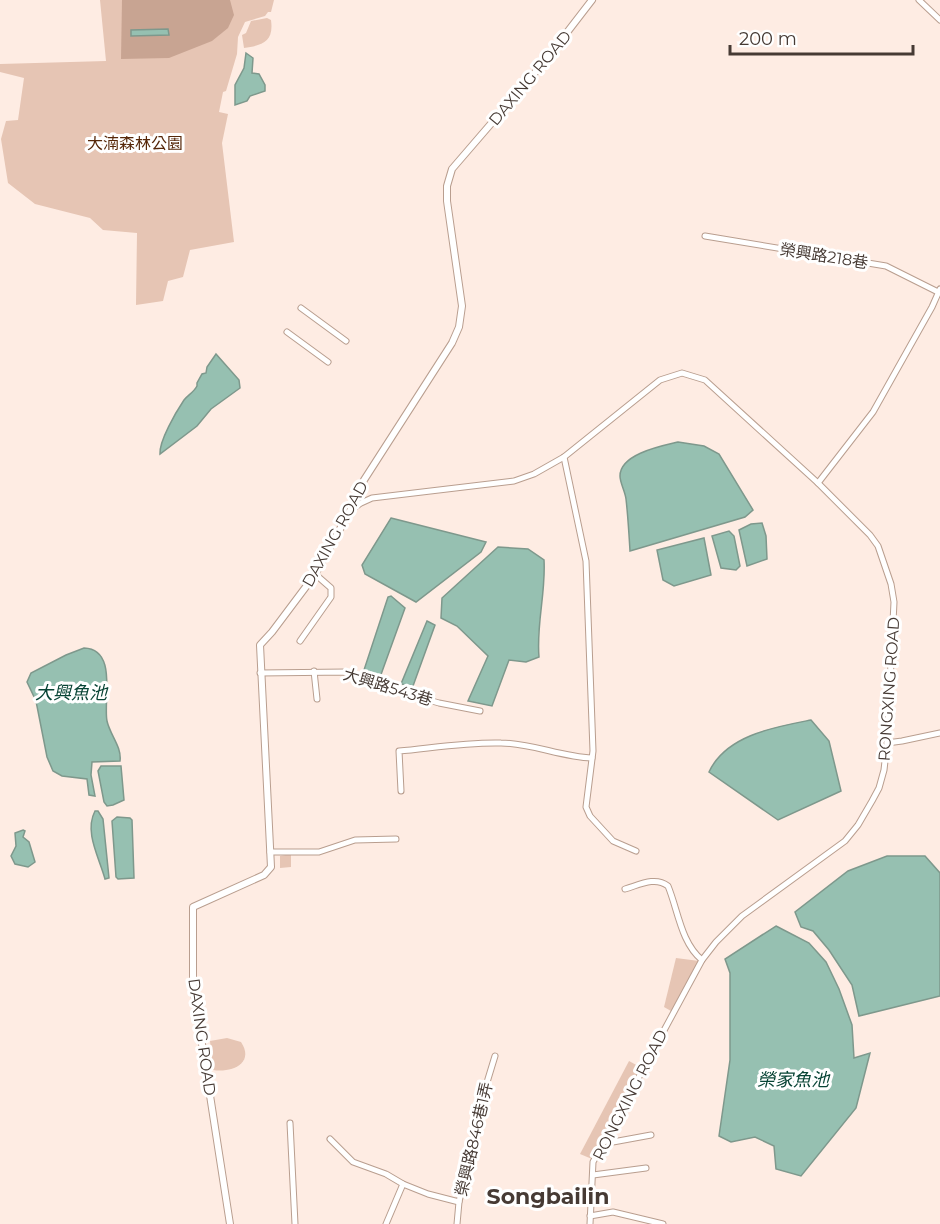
<svg xmlns="http://www.w3.org/2000/svg" width="940" height="1224" font-family="Montserrat,'Noto Sans TC',sans-serif">
<rect width="100%" height="100%" fill="#feece3"/>
<g fill="#e6c5b4">
<polygon points="100,0 274,0 271,12 268,12 265,16 245,22 238,37 237,54 226,91 223,92 219,112 228,114 222,143 234,242 190,250 183,277 168,281 163,301 136,305 137,233 103,230 90,218 35,204 8,183 1,139 6,121 18,120 24,78 0,72 0,64 106,61"/>
<path d="M 267,18 L 271,20 C 274,42 263,45 244,48 L 242,35 L 246,33 L 251,21 Z"/>
<polygon points="291,854 291,867 280,868 280,856"/>
<polygon points="676,958 699,961 671,1011 664,1007"/>
<path d="M 227,1038 L 241,1042 C 255,1063 232,1073 213,1070 L 210,1041 Z"/>
<polygon points="629,1061 640,1067 592,1159 580,1154"/>
</g>
<polygon fill="#c8a492" points="122,0 230,0 234,15 228,28 212,41 169,58 121,59"/>
<g fill="#96c0b1" stroke="#7e988c" stroke-width="1.5">
<polygon points="168,29 169,35 131,36 131,30"/>
<polygon points="246,53 253,58 252,73 259,74 265,85 265,91 250,96 247,101 235,105 235,85 244,68"/>
<path d="M 216,354 L 239,380 L 240,388 L 211,409 L 197,426 L 160,454 C 159,441 176,412 184,400 C 188,395 194,392 197,386 L 197,383 L 202,374 L 206,373 L 207,367 Z"/>
<path d="M 678,442 L 704,446 L 719,454 L 753,510 L 745,517 L 630,551 C 629,534 628,516 626,499 C 625,491 620,483 620,476 C 620,454 661,446 678,442 Z"/>
<polygon points="391,518 486,542 481,552 416,602 365,574 362,565"/>
<polygon points="762,523 766,536 767,559 747,566 739,530 751,524"/>
<polygon points="729,531 734,536 740,566 736,570 721,568 712,536"/>
<polygon points="704,538 711,575 674,586 663,580 657,550"/>
<path d="M 498,547 L 528,549 L 544,560 C 546,593 536,625 539,657 L 526,662 L 509,660 L 492,706 L 468,701 L 488,656 L 457,626 L 441,618 L 442,598 Z"/>
<polygon points="391,596 405,608 379,680 363,673 388,597"/>
<polygon points="427,621 435,625 413,686 401,684"/>
<path d="M 84,648 C 118,649 103,701 107,721 C 110,735 122,747 120,761 L 92,762 L 91,775 L 95,796 L 89,795 L 87,779 L 62,776 L 53,771 L 47,757 L 36,701 L 27,682 L 31,673 L 66,655 Z"/>
<path d="M 811,720 L 829,741 L 841,791 L 778,820 L 709,772 C 726,735 775,727 811,720 Z"/>
<polygon points="101,766 121,766 124,800 113,805 107,806 104,802 98,771"/>
<path d="M 95,811 L 98,811 L 103,819 L 109,878 L 105,879 C 99,857 84,832 95,811 Z"/>
<polygon points="117,817 130,818 132,820 134,878 118,879 116,877 112,821"/>
<polygon points="23,830 25,831 23,837 29,842 35,862 28,867 15,864 11,856 16,846 15,833"/>
<polygon points="887,856 925,856 940,873 940,996 859,1016 852,985 829,950 813,931 801,927 795,912 848,871"/>
<polygon points="776,926 809,943 826,962 839,989 852,1025 854,1058 870,1053 856,1108 801,1176 776,1169 774,1146 755,1137 731,1142 719,1136 730,1060 730,973 725,959"/>
</g>
<g fill="none" stroke-linecap="round" stroke-linejoin="round">
<g stroke="#b99e8f" stroke-width="7">
<g id="minor">
<polyline points="919,0 940,20"/>
<polyline points="705,236 886,266 938,292"/>
<polyline points="301,308 346,341"/>
<polyline points="287,332 328,362"/>
<polyline points="564,457 586,561 593,751 586,807 590,816 613,841 636,851"/>
<polyline points="818,483 873,412 932,307 940,289"/>
<polyline points="351,510 361,503 372,498 514,481 534,474 564,457 660,380 682,373 705,380 818,483 870,535 878,546 891,584 894,602 887,743 884,770 879,788 872,801 858,825 845,841 742,916 716,942 702,960 593,1162 590,1224"/>
<polyline points="300,641 331,597 331,588 315,574"/>
<polyline points="314,671 317,699"/>
<polyline points="260,673 346,672 380,686 439,703 480,711"/>
<polyline points="887,743 902,741 940,733"/>
<path d="M 401,791 L 399,751 C 432,748 467,742 501,743 C 532,743 561,757 592,758"/>
<polyline points="270,852 319,852 355,840 396,839"/>
<path d="M 625,889 C 639,885 655,876 668,886 C 678,910 681,943 702,960"/>
<polyline points="290,1123 295,1224"/>
<polyline points="330,1139 353,1162 386,1174 403,1184 428,1194 459,1202"/>
<polyline points="603,1141 613,1142 651,1135"/>
<polyline points="593,1175 646,1168"/>
<polyline points="590,1216 613,1212 663,1224"/>
<polyline points="386,1224 403,1184"/>
<polyline points="457,1224 459,1202 481,1102 495,1056"/>
</g>
</g>
<g stroke="#b99e8f" stroke-width="8">
<polyline id="tertiary" points="230,1224 193,986 193,907 264,875 271,867 260,645 272,632 314,576 350,511 364,480 452,343 459,327 462,306 447,201 447,186 452,169 545,61 592,0"/>
</g>
<use href="#minor" stroke="#fff" stroke-width="5"/>
<use href="#tertiary" stroke="#fff" stroke-width="6"/>
</g>
<g text-anchor="middle" dominant-baseline="central" stroke-width="6" stroke-linejoin="round" paint-order="stroke">
<g font-size="16" fill="#463a34" stroke="#fff">
<text transform="translate(530 78) rotate(-50)">DAXING ROAD</text>
<text transform="translate(824 256) rotate(9)">榮興路218巷</text>
<text transform="translate(335 534) rotate(-61)">DAXING ROAD</text>
<text transform="translate(388 687) rotate(17)">大興路543巷</text>
<text transform="translate(889 689) rotate(-86)">RONGXING ROAD</text>
<text transform="translate(202 1037) rotate(82)">DAXING ROAD</text>
<text transform="translate(630 1095) rotate(-63)">RONGXING ROAD</text>
<text transform="translate(474 1139) rotate(-77)">榮興路846巷1弄</text>
</g>
<g font-size="16" fill="#562709" stroke="#fff">
<text x="135" y="143">大湳森林公園</text>
</g>
<g font-size="18" font-style="italic" fill="#084435" stroke="#fff">
<text x="71" y="693">大興魚池</text>
<text x="793" y="1080">榮家魚池</text>
</g>
<g font-size="22" font-weight="bold" fill="#463a34" stroke="#fff">
<text x="548" y="1196">Songbailin</text>
</g>
</g>
<path d="M730 45v9h183v-9" fill="none" stroke="#463a34" stroke-width="3"/>
<text x="739" y="45" font-size="18" fill="#463a34" stroke="#ffffff" stroke-width="4.5" paint-order="stroke">200 m</text>
</svg>
